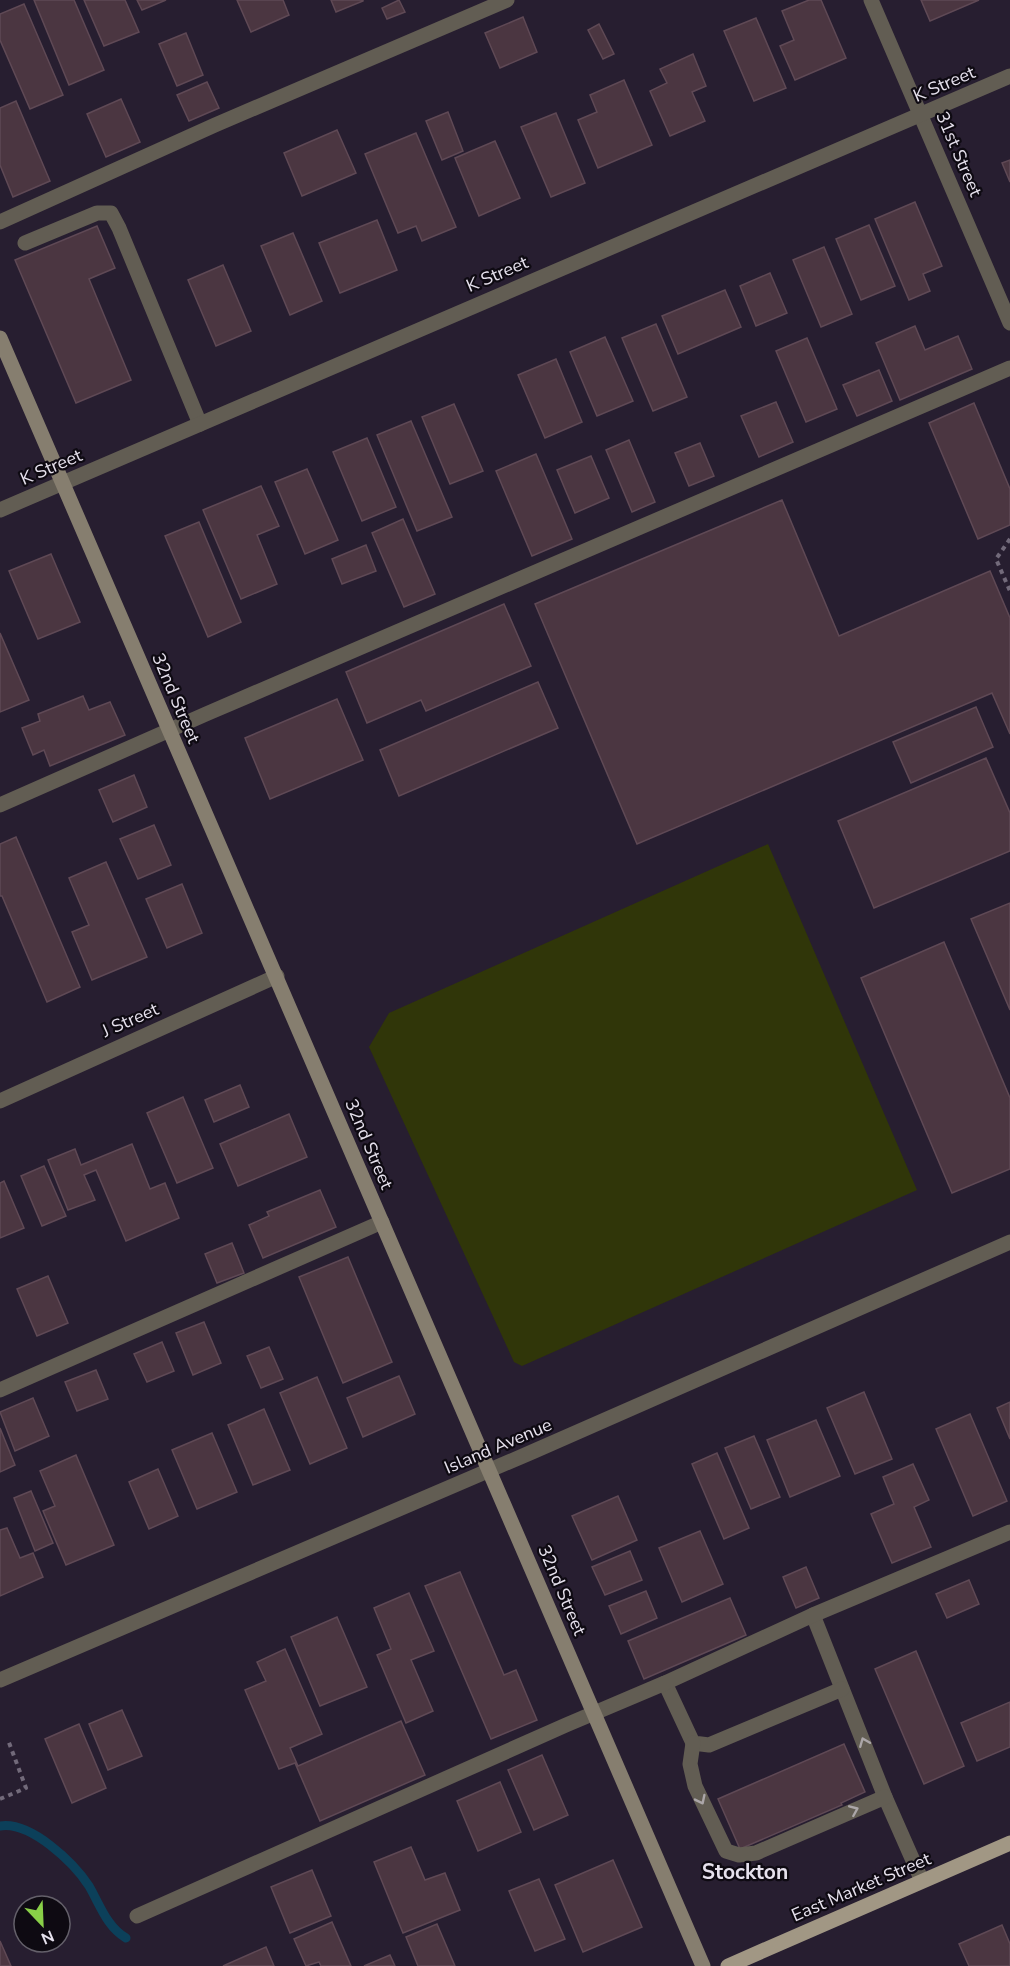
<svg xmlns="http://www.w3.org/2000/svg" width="1010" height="1966" font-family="'Nunito Sans',sans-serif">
<rect width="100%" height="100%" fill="#271e30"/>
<polygon fill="#303609" points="768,844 917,1190 522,1366 514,1362 369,1047 389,1013"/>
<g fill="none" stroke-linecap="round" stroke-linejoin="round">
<path stroke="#0c405a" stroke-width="9" d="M 0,1826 C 31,1821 74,1863 89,1886 C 100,1905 107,1927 126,1938"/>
</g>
<g fill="#4b3641" stroke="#5f4955" stroke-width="1.5">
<polygon points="34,0 74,0 104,70 69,85"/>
<polygon points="84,0 125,0 139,32 104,46"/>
<polygon points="137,0 166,0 142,10"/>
<polygon points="237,0 283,0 289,15 251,32"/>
<polygon points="331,0 363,0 363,1 336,12"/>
<polygon points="399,0 405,12 387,19 382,8"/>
<polygon points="809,0 821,0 846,58 795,80 780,46 794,40 782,11"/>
<polygon points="921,0 979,0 930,21"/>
<polygon points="24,4 63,95 30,109 0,40 0,14"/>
<polygon points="523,17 537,52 500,68 485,33"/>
<polygon points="756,18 786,88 754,101 724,31"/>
<polygon points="599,24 614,54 603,59 588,30"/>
<polygon points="186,33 203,75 177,86 159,44"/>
<polygon points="693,54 706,86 692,92 705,121 670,136 650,91 667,83 660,69"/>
<polygon points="624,80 652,145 598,168 578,120 597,112 590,95"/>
<polygon points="207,82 219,108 189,121 177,95"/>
<polygon points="121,99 140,142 106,157 87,114"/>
<polygon points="16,101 50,181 13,197 0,165 0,108"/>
<polygon points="448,112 463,151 442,160 426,121"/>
<polygon points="556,113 585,183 551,197 521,127"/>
<polygon points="337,130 356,173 302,196 284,153"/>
<polygon points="416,133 456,227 422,241 416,226 398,233 365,154"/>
<polygon points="495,141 520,198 479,216 455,158"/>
<polygon points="1010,160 1010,182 1002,163"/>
<polygon points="915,202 942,266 923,274 930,291 909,300 875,219"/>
<polygon points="377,220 397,270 340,293 319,243"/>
<polygon points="869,225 895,286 861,300 836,239"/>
<polygon points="97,226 115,268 89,279 131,380 76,403 15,260"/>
<polygon points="293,233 322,301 290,315 261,246"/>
<polygon points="824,247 852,314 821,327 793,260"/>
<polygon points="223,265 251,331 216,346 188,280"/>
<polygon points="770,273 787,313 756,326 740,286"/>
<polygon points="725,290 741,327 678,354 662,316"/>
<polygon points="656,324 687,397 653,411 622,338"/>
<polygon points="915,326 925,350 958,336 972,369 900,400 876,343"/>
<polygon points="605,337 633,401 597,416 570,352"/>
<polygon points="807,338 837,409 806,422 776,351"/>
<polygon points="556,359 582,422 545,438 518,375"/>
<polygon points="879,370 892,401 857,416 843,385"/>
<polygon points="776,402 793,442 759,457 741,416"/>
<polygon points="974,403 1010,489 1010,525 978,539 929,423"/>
<polygon points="454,404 483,471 450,484 422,417"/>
<polygon points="411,421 452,517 417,531 377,435"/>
<polygon points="367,438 396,507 362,521 333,452"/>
<polygon points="629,440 655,502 632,512 606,450"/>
<polygon points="700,443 714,476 689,486 675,453"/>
<polygon points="536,454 572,539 532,556 496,471"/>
<polygon points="591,456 609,498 575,513 557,470"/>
<polygon points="307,469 338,540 305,554 275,482"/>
<polygon points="261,486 279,526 257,535 277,584 241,599 203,510"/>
<polygon points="782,500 839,636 990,571 1010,618 1010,734 992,693 637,844 535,604"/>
<polygon points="403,519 435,594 404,607 372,533"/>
<polygon points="199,522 241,622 208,637 165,536"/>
<polygon points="366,545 376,571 342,584 332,559"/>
<polygon points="51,554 80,622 38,639 9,571"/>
<polygon points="504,604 531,666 426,711 421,700 367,723 346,672"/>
<polygon points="0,633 29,700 0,712"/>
<polygon points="538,682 558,728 399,796 380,750"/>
<polygon points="83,696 89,710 110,702 125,735 50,766 44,750 33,755 22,728 40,721 38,714"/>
<polygon points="337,699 363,760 270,799 245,738"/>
<polygon points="976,707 993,747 911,783 893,742"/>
<polygon points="986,758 1010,813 1010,851 874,908 838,821"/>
<polygon points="134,775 147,807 113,822 99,790"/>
<polygon points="154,825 171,865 138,879 120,839"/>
<polygon points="16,837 80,987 47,1002 2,896 0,896 0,844"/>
<polygon points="106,862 147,957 92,980 72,932 89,925 69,878"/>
<polygon points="182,884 202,933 167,948 146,899"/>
<polygon points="1010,903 1010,1010 971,919"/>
<polygon points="944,942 1010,1098 1010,1169 952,1193 861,978"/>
<polygon points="240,1085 249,1107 214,1122 205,1100"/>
<polygon points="183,1097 213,1168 177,1183 147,1113"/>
<polygon points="289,1114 307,1157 238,1186 220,1144"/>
<polygon points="132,1144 150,1189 165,1183 179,1218 126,1241 96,1170 84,1175 95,1200 68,1210 48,1160 75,1149 81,1165"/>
<polygon points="44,1166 66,1216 42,1226 21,1176"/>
<polygon points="4,1181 24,1228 0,1238 0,1183"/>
<polygon points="320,1190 336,1227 263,1258 249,1225 269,1216 267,1212"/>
<polygon points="232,1243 244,1273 217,1283 205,1254"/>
<polygon points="348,1257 392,1362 343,1383 299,1277"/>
<polygon points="48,1276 68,1323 37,1336 17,1289"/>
<polygon points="204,1322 221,1363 193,1375 176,1333"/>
<polygon points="162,1342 174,1371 147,1382 134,1354"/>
<polygon points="269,1347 283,1379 261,1388 247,1356"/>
<polygon points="96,1370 108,1399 77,1411 65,1382"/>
<polygon points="399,1376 415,1414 363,1437 347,1398"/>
<polygon points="317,1377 347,1448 310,1464 280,1393"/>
<polygon points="864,1392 892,1459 855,1474 827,1408"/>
<polygon points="33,1398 49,1436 15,1451 0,1412"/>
<polygon points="1010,1402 1010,1439 997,1408"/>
<polygon points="264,1409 290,1470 253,1485 228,1425"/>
<polygon points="970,1414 1007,1501 973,1516 936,1429"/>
<polygon points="816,1420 840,1476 790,1497 767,1440"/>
<polygon points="0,1428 15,1465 0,1472"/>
<polygon points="212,1433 237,1492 197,1509 172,1450"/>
<polygon points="754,1436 780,1497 751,1509 725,1448"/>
<polygon points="717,1453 749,1528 724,1539 692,1464"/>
<polygon points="76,1455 114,1545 66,1565 43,1511 55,1506 40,1471"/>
<polygon points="913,1464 929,1500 914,1507 931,1547 892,1563 871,1514 894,1504 883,1477"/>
<polygon points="158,1469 178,1516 149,1529 129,1482"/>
<polygon points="31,1491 53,1543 35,1551 14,1498"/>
<polygon points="618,1496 637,1540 592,1560 572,1516"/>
<polygon points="7,1528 20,1558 33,1553 43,1577 0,1596 0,1530"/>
<polygon points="700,1531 723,1584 682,1602 659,1548"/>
<polygon points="630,1551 642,1580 605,1595 592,1567"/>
<polygon points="806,1567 819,1598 796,1608 783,1577"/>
<polygon points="460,1572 504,1675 516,1670 537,1720 491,1739 425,1586"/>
<polygon points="969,1580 979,1604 947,1618 936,1594"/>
<polygon points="646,1591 657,1618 621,1634 609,1606"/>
<polygon points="409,1593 434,1651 411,1660 433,1711 406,1723 377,1655 391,1649 374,1608"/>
<polygon points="730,1598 746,1635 644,1679 628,1641"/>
<polygon points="337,1617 367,1687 320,1706 291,1637"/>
<polygon points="285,1649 322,1734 290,1748 298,1766 401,1721 425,1775 320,1821 295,1763 279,1769 245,1690 266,1681 257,1662"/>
<polygon points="916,1651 964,1766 924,1784 875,1669"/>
<polygon points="1010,1702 1010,1747 977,1761 961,1723"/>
<polygon points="122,1710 142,1756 108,1770 89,1724"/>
<polygon points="79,1724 106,1788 72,1803 45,1739"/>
<polygon points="844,1744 865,1792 841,1803 842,1805 740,1849 718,1799"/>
<polygon points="542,1755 568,1815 534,1830 508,1770"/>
<polygon points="500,1782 521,1832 478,1851 457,1801"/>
<polygon points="411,1847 425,1880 445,1873 460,1910 403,1933 374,1862"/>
<polygon points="613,1860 642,1927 583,1952 555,1885"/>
<polygon points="312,1870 331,1916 290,1933 271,1887"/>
<polygon points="539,1879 565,1939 535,1951 509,1891"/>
<polygon points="332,1922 351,1966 321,1966 319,1962 306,1966 294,1939"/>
<polygon points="437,1924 455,1966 418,1966 406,1937"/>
<polygon points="1002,1925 1010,1944 1010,1966 969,1966 959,1944"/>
<polygon points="0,1941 11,1966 0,1966"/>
<polygon points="266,1947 274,1966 223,1966"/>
<polygon points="390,1955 395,1966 364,1966"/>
</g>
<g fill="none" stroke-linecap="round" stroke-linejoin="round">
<g stroke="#726a7a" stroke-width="4" stroke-dasharray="4.5 4.5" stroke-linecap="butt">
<polyline points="1010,539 996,559 1010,591"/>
<polyline points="0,1799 26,1788 8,1740"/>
</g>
<g stroke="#625d53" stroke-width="15">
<polyline points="0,222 215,125 507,0"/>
<polyline points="25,243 97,213 111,213 119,228 200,424"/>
<polyline points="0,805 206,714 1010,368"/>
<polyline points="0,1390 382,1222"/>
<polyline points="813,1615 885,1797 922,1881"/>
<polyline points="665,1683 693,1743 709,1745 842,1689"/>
<polyline points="693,1743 690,1764 695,1786 726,1851 739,1855 756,1853 885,1797"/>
<polyline points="137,1916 566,1725 665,1683 813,1615 1010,1532"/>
</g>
<g stroke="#625d53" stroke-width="15">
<polyline points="871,0 1010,323"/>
<polyline points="0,510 1010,76"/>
<polyline points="0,1101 277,976"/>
<polyline points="0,1680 532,1452 1010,1242"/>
</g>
<polyline stroke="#867e6f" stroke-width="15" points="0,338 703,1966"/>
<polyline stroke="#a19784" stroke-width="15" points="728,1966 1010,1843"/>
</g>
<defs><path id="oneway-chevron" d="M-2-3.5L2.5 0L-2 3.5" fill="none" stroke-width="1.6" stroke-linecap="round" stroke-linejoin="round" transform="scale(1.5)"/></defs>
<g stroke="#aba6a8">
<use href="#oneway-chevron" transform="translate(864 1742) rotate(-112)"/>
<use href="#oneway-chevron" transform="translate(701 1800) rotate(64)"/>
<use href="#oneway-chevron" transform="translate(854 1810) rotate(-23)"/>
</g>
<g text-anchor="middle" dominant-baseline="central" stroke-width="4.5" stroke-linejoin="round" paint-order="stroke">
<g font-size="18" fill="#e6e1ed" stroke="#0e0a12">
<text transform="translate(944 84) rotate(-23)">K Street</text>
<text transform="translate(959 154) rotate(67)">31st Street</text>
<text transform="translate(497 274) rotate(-23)">K Street</text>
<text transform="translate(51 467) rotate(-23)">K Street</text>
<text transform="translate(176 698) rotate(67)">32nd Street</text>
<text transform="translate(130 1020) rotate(-24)">J Street</text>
<text transform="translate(369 1144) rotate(67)">32nd Street</text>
<text transform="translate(498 1446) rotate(-23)">Island Avenue</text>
<text transform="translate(562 1590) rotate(67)">32nd Street</text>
<text transform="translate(861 1887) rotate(-23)">East Market Street</text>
</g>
<g font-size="21" font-weight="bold" fill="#e6e1ed" stroke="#0e0a12">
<text x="745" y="1872">Stockton</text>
</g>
</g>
<g transform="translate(42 1924) rotate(157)"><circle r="28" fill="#0e0a12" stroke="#64606a" stroke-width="1.5"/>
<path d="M0-4.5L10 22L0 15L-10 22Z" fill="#89cf48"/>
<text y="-9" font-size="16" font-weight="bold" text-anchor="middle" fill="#e6e1ed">N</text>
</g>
</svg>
